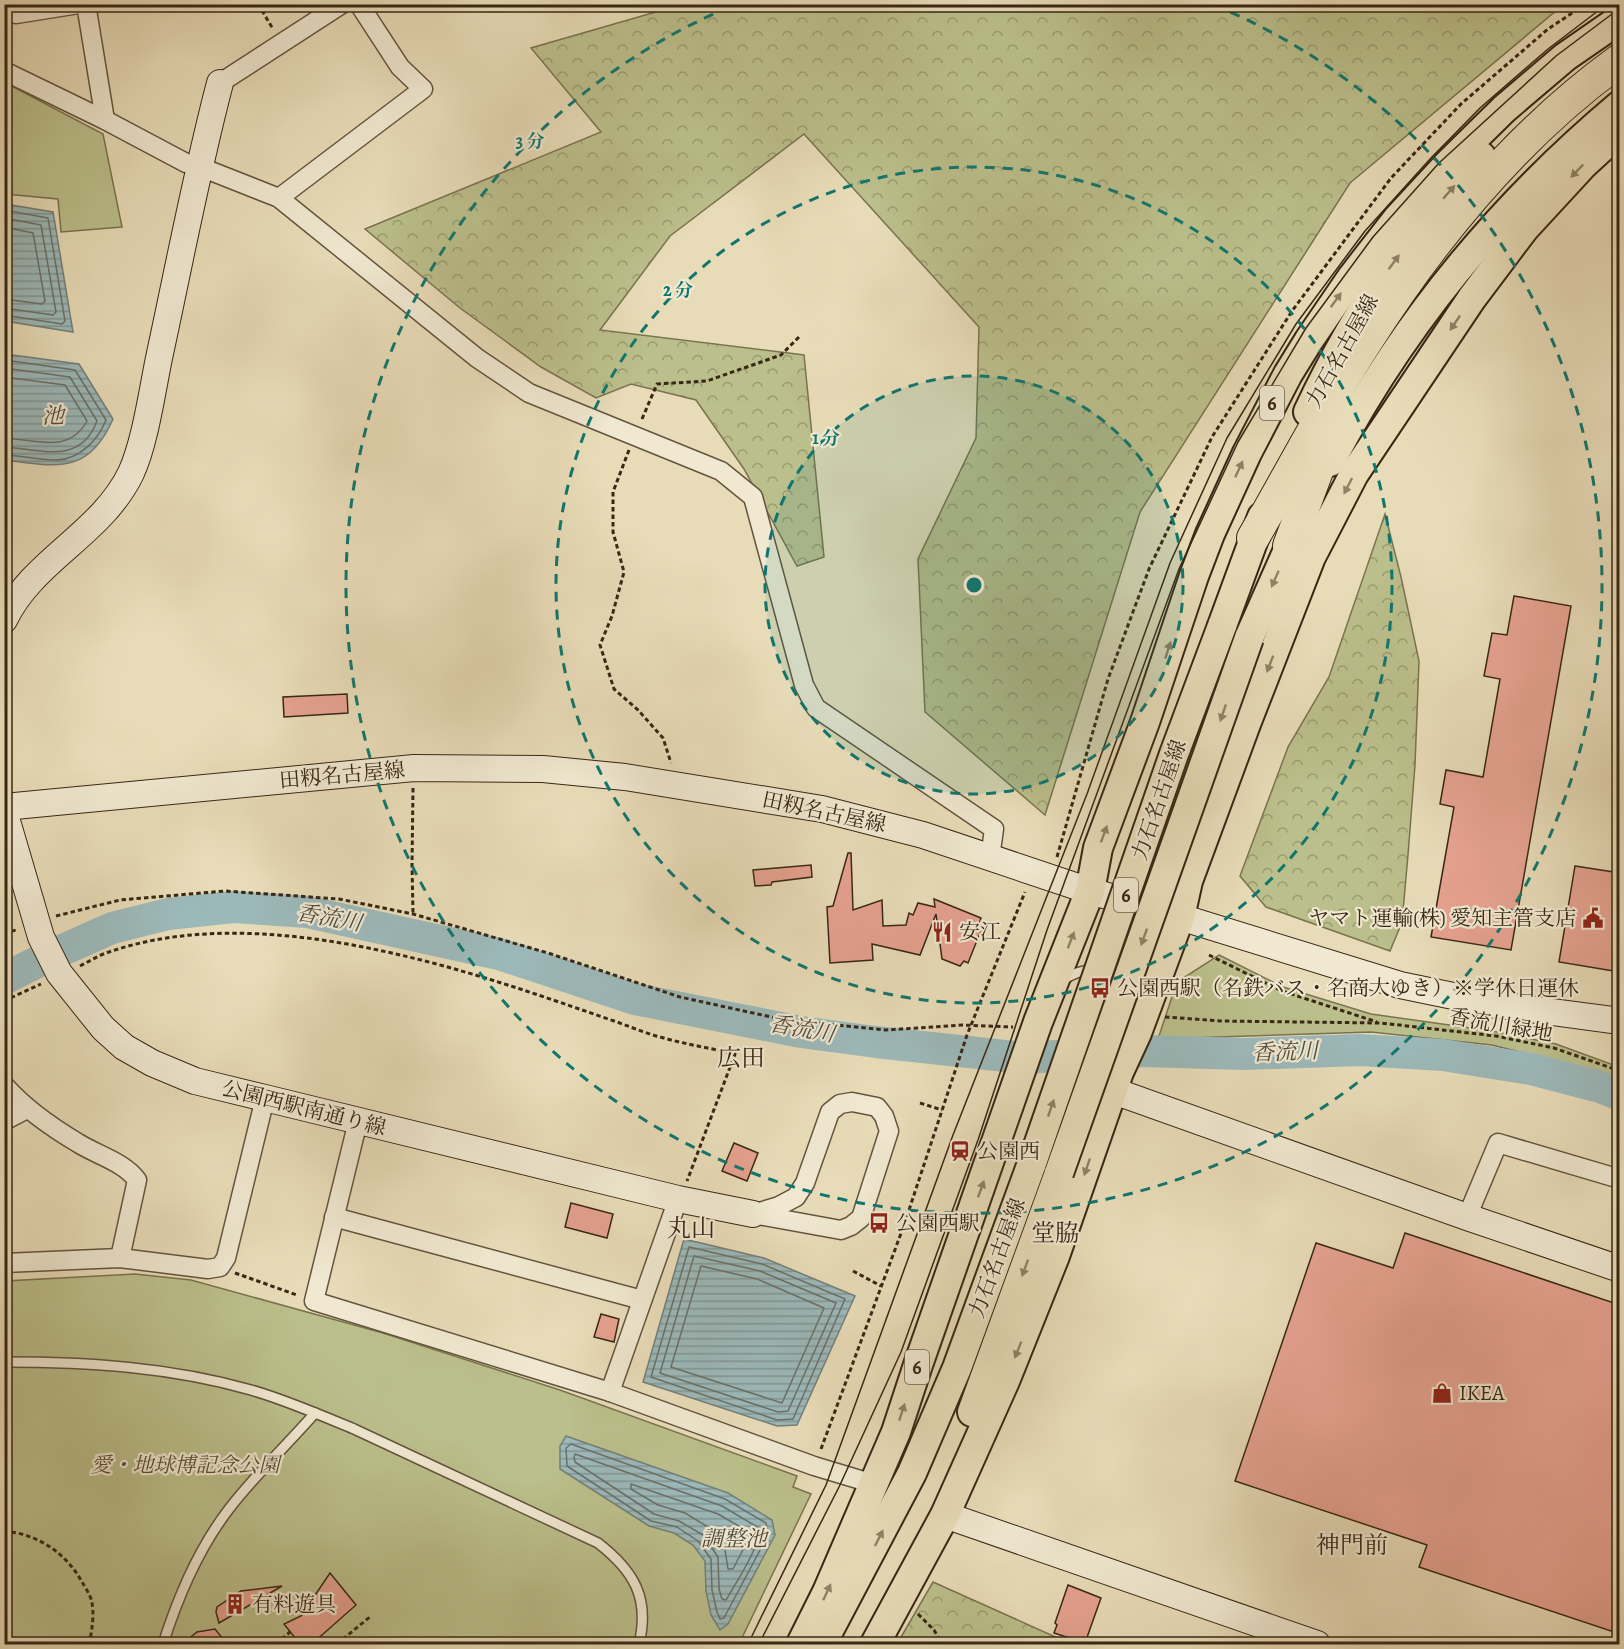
<svg xmlns="http://www.w3.org/2000/svg" width="1624" height="1649" font-family="Alegreya,'Noto Serif JP',serif">
<defs>
<pattern id="forest-crowns" width="20" height="18" patternUnits="userSpaceOnUse" patternTransform="scale(1.5)"><rect width="20" height="18" fill="#bbbf8b"/><path d="M2 6a3 3 0 1 1 6 0M12 15a3 3 0 1 1 6 0" fill="none" stroke="#999b70"/></pattern>
<pattern id="water-rules" width="6" height="5" patternUnits="userSpaceOnUse" patternTransform="scale(1.5)"><rect width="6" height="5" fill="#9cb9ba"/><path d="M0 2.5h6" fill="none" stroke="#809696"/></pattern>
</defs>
<rect width="100%" height="100%" fill="#e8dcb8"/>
<filter id="stains"><feTurbulence type="fractalNoise" baseFrequency=".00333" numOctaves="4"/><feColorMatrix values="0 0 0 0 .2 0 0 0 0 .09 0 0 0 0 .02 0 0 0 .5 -.17"/></filter>
<radialGradient id="worn" r=".72"><stop offset=".6" stop-color="#630" stop-opacity="0"/><stop offset="1" stop-color="#630" stop-opacity=".3"/></radialGradient>
<g fill="url(#forest-crowns)" stroke="#7a7350" stroke-width="1.5">
<polygon points="680,5 1563,5 1350,183 1140,512 1045,815 925,712 918,559 976,438 979,327 804,134 670,236 600,330 804,355 824,557 797,566 744,469 696,400 631,384 596,398 541,367 460,308 365,229 601,132 531,48"/>
<polygon points="1385,514 1401,577 1419,661 1415,765 1408,855 1402,922 1390,951 1266,907 1240,876 1288,747 1329,677"/>
<polygon points="933,1582 1071,1644 897,1644"/>
</g>
<g fill="#bbbf8b" stroke="#7a7350" stroke-width="1.5">
<polygon points="4,82 103,134 122,227 61,232 58,199 5,194"/>
<polygon points="1219,955 1283,987 1371,1014 1492,1031 1556,1044 1619,1067 1619,1082 1551,1060 1492,1045 1371,1032 1158,1039 1177,982"/>
<polygon points="135,1274 191,1280 383,1333 560,1390 797,1476 793,1487 811,1494 739,1644 5,1644 5,1281"/>
</g>
<g fill="url(#water-rules)" stroke="#747f78" stroke-width="1.5">
<polygon points="5,204 53,212 73,332 5,321"/>
<path d="M 5,354 L 79,364 L 113,419 C 88,476 56,466 5,460 Z"/>
<polygon points="684,1239 764,1258 855,1296 797,1425 777,1426 643,1382"/>
<polygon points="566,1436 728,1493 772,1520 775,1535 728,1624 720,1630 711,1615 706,1591 705,1561 693,1545 674,1533 649,1526 560,1469 560,1446"/>
</g>
<g fill="none" stroke-linecap="round" stroke-linejoin="round">
<g stroke="#6a7068" stroke-width="1.5">
<polyline points="4,210 48,218 65,321 62,324 4,315"/>
<polyline points="4,218 41,225 56,312 53,315 4,308"/>
<polyline points="4,227 33,233 45,301 42,304 4,299"/>
<path d="M 4,360 L 75,370 L 106,420 C 98,440 80,459 57,460 C 40,461 22,455 4,455"/>
<path d="M 4,368 L 70,377 L 97,421 C 80,466 40,449 4,447"/>
<path d="M 4,377 L 65,385 L 87,421 C 68,455 35,439 4,438"/>
<polygon points="689,1247 762,1264 845,1299 793,1419 777,1420 651,1377"/>
<polygon points="694,1256 760,1271 836,1303 788,1411 778,1412 660,1373"/>
<polygon points="701,1266 757,1279 824,1308 782,1403 671,1367"/>
<polygon points="571,1444 725,1499 766,1523 768,1535 724,1618 720,1619 717,1612 712,1590 711,1559 698,1541 677,1527 651,1521 567,1466 566,1448"/>
<path d="M 575,1454 L 722,1506 L 759,1528 C 763,1542 734,1586 726,1600 L 722,1599 L 719,1589 L 718,1557 L 703,1535 L 679,1521 L 654,1514 L 575,1462 L 574,1457 Z"/>
<polygon points="631,1484 718,1514 749,1532 750,1536 733,1569 728,1569 725,1550 708,1527 685,1513 658,1505 631,1489"/>
</g>
<polyline stroke="#9cb9ba" stroke-width="32" points="4,979 47,957 112,928 168,914 233,907 308,912 499,954 635,999 801,1032 876,1042 1023,1058 1144,1051 1245,1054 1360,1050 1443,1055 1531,1069 1600,1087 1620,1095"/>
</g>
<g fill="#e6a290" stroke="#382715" stroke-width="1.5">
<polygon points="1514,596 1571,606 1511,950 1431,937 1454,807 1440,804 1446,770 1483,777 1500,679 1484,676 1492,633 1507,635"/>
<polygon points="347,694 348,713 284,717 283,697"/>
<polygon points="848,853 851,853 853,910 882,900 883,926 906,925 909,913 913,915 918,903 935,907 934,899 981,918 979,925 982,928 968,963 964,961 960,966 942,959 936,914 920,955 872,944 873,960 830,963 827,907 833,906"/>
<polygon points="811,865 812,877 772,882 771,885 755,886 753,870"/>
<polygon points="1575,866 1620,873 1620,972 1559,962"/>
<polygon points="734,1143 758,1153 747,1181 722,1171"/>
<polygon points="571,1203 613,1214 607,1238 565,1227"/>
<polygon points="1405,1233 1620,1305 1620,1634 1419,1567 1427,1545 1235,1481 1316,1243 1393,1268"/>
<polygon points="601,1314 619,1319 614,1342 594,1337"/>
<polygon points="330,1573 356,1605 314,1642 310,1638 300,1644 284,1624 301,1616"/>
<polygon points="1068,1585 1101,1598 1085,1643 1054,1633 1057,1625 1055,1623"/>
<polygon points="282,1586 219,1623 216,1612 217,1607 241,1591"/>
<polygon points="215,1629 227,1644 182,1644 197,1632"/>
</g>
<g fill="none" stroke-linecap="round" stroke-linejoin="round">
<g stroke="#64543e" stroke-width="12">
<g id="lane">
<path d="M 1063,980 C 1085,965 1104,968 1124,984"/>
<path d="M 4,1362 C 88,1362 170,1367 251,1390 C 286,1400 320,1415 354,1429 L 598,1543 C 634,1571 650,1598 639,1644"/>
<path d="M 163,1644 C 178,1597 198,1549 229,1509 C 255,1475 287,1445 315,1413"/>
</g>
</g>
<g stroke="#64543e" stroke-width="21">
<g id="street">
<polyline points="86,4 105,120"/>
<polyline points="4,8 16,14 79,4"/>
<polyline points="4,71 105,120 186,163 198,166 279,198 477,358 529,393 721,471 753,497 804,685 816,708 994,829 990,858"/>
<polyline points="220,83 342,4"/>
<polyline points="279,198 423,89 400,67 359,4"/>
<path d="M 4,1085 C 25,1109 51,1127 78,1143 C 97,1155 124,1162 137,1180 L 120,1258"/>
<polygon points="852,1102 877,1107 884,1116 889,1131 861,1218 851,1226 841,1230 753,1214 779,1206 796,1197 805,1183 830,1112 840,1104"/>
<polyline points="4,1121 27,1109"/>
<polyline points="358,1121 314,1301 610,1392 814,1466 874,1484"/>
<polyline points="334,1217 642,1300"/>
<polyline points="1467,1217 1498,1143 1620,1179"/>
<polyline points="4,1263 120,1258 208,1269 220,1267 226,1258 265,1098"/>
<polyline points="610,1392 678,1199"/>
</g>
</g>
<g stroke="#382715" stroke-width="28">
<g id="secondary">
<path d="M 4,620 C 33,559 101,535 131,473 C 145,443 152,392 159,358 C 179,266 196,174 220,83"/>
<polyline points="4,807 414,768 543,769 625,777 822,809 923,835 1090,891 1180,917 1400,985 1492,1004 1620,1021"/>
<polyline points="4,811 41,937 59,973 103,1028 124,1047 152,1063 195,1081 265,1098 678,1199 753,1214"/>
<polyline points="1114,1091 1467,1217 1620,1269"/>
<polyline points="945,1515 1317,1644"/>
</g>
</g>
<g stroke="#382715" stroke-width="32">
<g id="primary">
<path d="M 1308,412 C 1352,318 1410,231 1481,156"/>
<path d="M 1330,462 C 1402,325 1501,205 1620,105"/>
<polyline points="1222,626 1262,517"/>
<polyline points="1249,638 1299,525"/>
<polyline points="972,1412 1059,1173"/>
<polyline points="827,1634 912,1473 957,1368 1032,1163"/>
<polyline points="801,1644 827,1592 896,1432 918,1365 1038,1022 1090,891 1098,848 1145,722 1194,576 1210,534 1247,453 1288,374 1309,340 1352,277 1397,219 1447,165 1504,109 1565,57 1620,19"/>
<polyline points="875,1644 945,1515 1005,1381 1055,1256 1119,1072 1137,1033 1180,917 1188,881 1246,724 1311,557 1354,474 1472,298 1524,229 1583,165 1620,131"/>
</g>
</g>
<g stroke="#382715" stroke-width="34">
<g id="highway">
<path d="M 1253,538 C 1290,474 1324,408 1364,345 C 1432,238 1516,135 1620,60"/>
<polyline points="1289,546 1317,471 1335,434"/>
</g>
</g>
<g stroke="#382715" stroke-width="3" stroke-dasharray="4.5 3" stroke-linecap="butt">
<polyline points="258,4 273,29"/>
<polyline points="642,419 657,384 707,381 781,355 801,335"/>
<polyline points="629,450 613,492 613,532 624,572 612,616 600,645 614,689 638,710 663,738 671,763"/>
<polyline points="413,788 412,866 413,913"/>
<polyline points="1057,857 1108,679 1149,569 1212,437 1292,311 1391,178 1461,104 1548,29 1586,4"/>
<polyline points="56,916 120,900 225,891 339,899 413,914 548,953 680,997 785,1020 886,1030 962,1025 1013,1027"/>
<polyline points="4,933 16,930"/>
<polyline points="1209,955 1282,991 1377,1022"/>
<path d="M 80,966 C 90,961 99,955 109,952 C 233,909 393,948 514,987 C 548,998 582,1010 617,1022 C 631,1027 645,1033 660,1037 C 684,1044 710,1048 735,1054 L 687,1181"/>
<polyline points="4,1001 41,984"/>
<polyline points="1165,1017 1222,1021 1381,1023 1496,1036 1554,1048 1620,1071"/>
<polyline points="920,1103 942,1110"/>
<polyline points="853,1271 881,1286"/>
<polyline points="235,1273 297,1295"/>
<polyline points="821,1449 903,1228 967,1035 1025,892"/>
<path d="M 4,1531 C 38,1534 66,1553 82,1582 C 85,1587 89,1593 91,1599 C 95,1612 92,1631 89,1644"/>
<polyline points="918,1614 934,1630 942,1644"/>
<polyline points="276,1644 290,1632"/>
<polyline points="337,1644 371,1616"/>
</g>
<use href="#lane" stroke="#f0e8d1" stroke-width="9"/>
<use href="#street" stroke="#f0e8d1" stroke-width="18"/>
<use href="#secondary" stroke="#f0e8d1" stroke-width="26"/>
<use href="#primary" stroke="#e8dcb8" stroke-width="28"/>
<use href="#highway" stroke="#e8dcb8" stroke-width="32"/>
<g stroke="#382715" stroke-width="1.5">
<polyline points="748,1644 826,1485 953,1135 1087,794 1170,563 1227,438 1296,324 1365,231 1431,158 1480,108 1548,49 1607,4"/>
<polyline points="759,1644 839,1487 901,1352 978,1140 1047,930 1179,569 1238,442 1306,328 1373,237 1439,163 1556,56 1620,8"/>
</g>
<g stroke="#382715" stroke-width="32" stroke-linecap="butt">
<g id="primary-bridge">
<polyline points="1032,1163 1174,754 1222,626"/>
<polyline points="1059,1173 1249,638"/>
</g>
</g>
<use href="#primary-bridge" stroke="#e8dcb8" stroke-width="28"/>
</g>
<defs><path id="oneway-solid" d="M-6-.8H1V-3.2L6.5 0L1 3.2V.8H-6Z" transform="scale(1.5)"/></defs>
<g fill="#908266">
<use href="#oneway-solid" transform="translate(1577 171) rotate(134)"/>
<use href="#oneway-solid" transform="translate(1449 192) rotate(-49)"/>
<use href="#oneway-solid" transform="translate(1394 262) rotate(-54)"/>
<use href="#oneway-solid" transform="translate(1336 300) rotate(-54)"/>
<use href="#oneway-solid" transform="translate(1455 323) rotate(124)"/>
<use href="#oneway-solid" transform="translate(1239 469) rotate(-65)"/>
<use href="#oneway-solid" transform="translate(1348 486) rotate(117)"/>
<use href="#oneway-solid" transform="translate(1275 579) rotate(114)"/>
<use href="#oneway-solid" transform="translate(1168 650) rotate(-72)"/>
<use href="#oneway-solid" transform="translate(1270 664) rotate(111)"/>
<use href="#oneway-solid" transform="translate(1223 713) rotate(109)"/>
<use href="#oneway-solid" transform="translate(1104 834) rotate(-70)"/>
<use href="#oneway-solid" transform="translate(1144 937) rotate(110)"/>
<use href="#oneway-solid" transform="translate(1071 940) rotate(-69)"/>
<use href="#oneway-solid" transform="translate(1051 1108) rotate(-71)"/>
<use href="#oneway-solid" transform="translate(1087 1167) rotate(109)"/>
<use href="#oneway-solid" transform="translate(981 1189) rotate(-70)"/>
<use href="#oneway-solid" transform="translate(1025 1268) rotate(110)"/>
<use href="#oneway-solid" transform="translate(1018 1350) rotate(112)"/>
<use href="#oneway-solid" transform="translate(902 1412) rotate(-72)"/>
<use href="#oneway-solid" transform="translate(879 1538) rotate(-63)"/>
<use href="#oneway-solid" transform="translate(827 1592) rotate(-65)"/>
</g>
<circle cx="974" cy="585" r="209" fill="#0f766e" fill-opacity=".12"/>
<g fill="none" stroke="#0f766e" stroke-width="3" stroke-dasharray="10 8">
<circle cx="974" cy="585" r="209"/>
<circle cx="974" cy="585" r="418"/>
<path d="M1214 5A628 628 0 1 1 734 5"/>
</g>
<defs>
<g id="civic-bare" transform="scale(1.62)"><path d="M-.6-6.5H3V-4.5H.6V-3L4-1V1h2V6H-6V1h2V-1L-.6-3ZM-1.2 2.5V6h2.4V2.5Z" fill="#8f2418" stroke="#f0e8d1" stroke-width="2.5" paint-order="stroke"/></g>
<g id="restaurant-bare" transform="scale(1.62)"><path d="M-5-6h1v4h1v-4h1v4h1v-4h1v5L-1.5 .5V6h-2V.5L-5-1ZM5-6V6H3V1.5H1.5Q1.5-4 5-6Z" fill="#8f2418" stroke="#f0e8d1" stroke-width="2.5" paint-order="stroke"/></g>
<g id="bus-bare" transform="scale(1.62)"><path d="M-5-6H5V4H4V6H2V4H-2V6H-4V4H-5ZM-3.5-4V0h7V-4ZM-3.5 1.2v1.5H-2V1.2ZM2 1.2v1.5H3.5V1.2Z" fill="#8f2418" stroke="#f0e8d1" stroke-width="2.5" paint-order="stroke"/></g>
<g id="station-bare" transform="scale(1.62)"><path d="M-3-6H3Q5-6 5-4V2Q5 4 3 4L4.5 6H3L1.5 4h-3L-3 6H-4.5L-3 4Q-5 4-5 2V-4Q-5-6-3-6ZM-3.5-4v3h7v-3ZM-3.5 1v1.5H-2V1ZM2 1v1.5H3.5V1Z" fill="#8f2418" stroke="#f0e8d1" stroke-width="2.5" paint-order="stroke"/></g>
<g id="shop-bare" transform="scale(1.62)"><path d="M-5-2.5h2.3a2.7 3.5 0 0 1 5.4 0H5L5.5 6h-11ZM-1.5-2.5h3a1.5 2.3 0 0 0-3 0Z" fill="#8f2418" stroke="#f0e8d1" stroke-width="2.5" paint-order="stroke"/></g>
<g id="building-bare" transform="scale(1.62)"><path d="M-4-6H4V6H1V3H-1V6H-4ZM-2.5-4.3h1.7v1.8h-1.7ZM.8-4.3h1.7v1.8H.8ZM-2.5-1h1.7V.8h-1.7ZM.8-1h1.7V.8H.8Z" fill="#8f2418" stroke="#f0e8d1" stroke-width="2.5" paint-order="stroke"/></g>
</defs>
<g fill-rule="evenodd">
<use href="#civic-bare" x="1593" y="918"/>
<use href="#restaurant-bare" x="942" y="932"/>
<use href="#bus-bare" x="1100" y="988"/>
<use href="#station-bare" x="960" y="1151"/>
<use href="#bus-bare" x="879" y="1223"/>
<use href="#shop-bare" x="1442" y="1393"/>
<use href="#building-bare" x="235" y="1604"/>
</g>
<g text-anchor="middle" dominant-baseline="central" stroke-width="4.5" stroke-linejoin="round" paint-order="stroke">
<g fill="#f0e8d1" stroke="#6f614d" stroke-width="1.5">
<rect x="1260" y="386" width="24" height="34" rx="4.5"/>
<rect x="1114" y="878" width="24" height="34" rx="4.5"/>
<rect x="905" y="1350" width="24" height="34" rx="4.5"/>
</g>
<g font-size="20" font-weight="bold" fill="#382715">
<text x="1272" y="403">6</text>
<text x="1126" y="895">6</text>
<text x="917" y="1367">6</text>
</g>
<g font-size="21" fill="#382715" stroke="#f0e8d1">
<text transform="translate(1342 351) rotate(-61)">力石名古屋線</text>
<text transform="translate(342 775) rotate(-5)">田籾名古屋線</text>
<text transform="translate(1159 800) rotate(-71)">力石名古屋線</text>
<text transform="translate(824 812) rotate(12)">田籾名古屋線</text>
<text transform="translate(1501 1025) rotate(10)">香流川緑地</text>
<text transform="translate(304 1108) rotate(14)">公園西駅南通り線</text>
<text transform="translate(997 1258) rotate(-70)">力石名古屋線</text>
</g>
<g font-size="21" fill="#382715" stroke="#f0e8d1" text-anchor="start">
<text x="1576" y="918" text-anchor="end">ヤマト運輸(株) 愛知主管支店</text>
<text x="959" y="932">安江</text>
<text x="1117" y="988">公園西駅（名鉄バス・名商大ゆき）※学休日運休</text>
<text x="977" y="1151">公園西</text>
<text x="896" y="1223">公園西駅</text>
<text x="1459" y="1393">IKEA</text>
<text x="252" y="1604">有料遊具</text>
</g>
<g font-size="21" font-style="italic" fill="#594d32" stroke="#f0e8d1">
<text x="185" y="1465">愛・地球博記念公園</text>
</g>
<g font-size="22" font-style="italic" fill="#514c3e" stroke="#f0e8d1">
<text x="53" y="416">池</text>
<text transform="translate(329 918) rotate(10)">香流川</text>
<text transform="translate(802 1029) rotate(10)">香流川</text>
<text transform="translate(1285 1052) rotate(-2)">香流川</text>
<text x="734" y="1539">調整池</text>
</g>
<g font-size="24" fill="#382715" stroke="#f0e8d1">
<text x="741" y="1058">広田</text>
<text x="691" y="1228">丸山</text>
<text x="1055" y="1233">堂脇</text>
<text x="1352" y="1545">神門前</text>
</g>
</g>
<circle cx="974" cy="585" r="9" fill="#0f766e" stroke="#f0e8d1" stroke-width="3"/>
<g font-size="18" text-anchor="middle" font-weight="bold" fill="#0f766e" stroke="#f0e8d1" stroke-width="4.5" stroke-linejoin="round" paint-order="stroke">
<text x="530" y="147">3 分</text>
<text x="678" y="296">2 分</text>
<text x="826" y="444">1 分</text>
</g>
<rect width="1624" height="1649" fill="none" stroke="#e8dcb8" stroke-width="24"/>
<rect x="6" y="6" width="1612" height="1637" fill="none" stroke="#382715" stroke-width="3"/>
<rect x="12" y="12" width="1600" height="1625" fill="none" stroke="#382715" stroke-width="1.5"/>
<rect width="100%" height="100%" filter="url(#stains)"/>
<rect width="100%" height="100%" fill="url(#worn)"/>
</svg>
